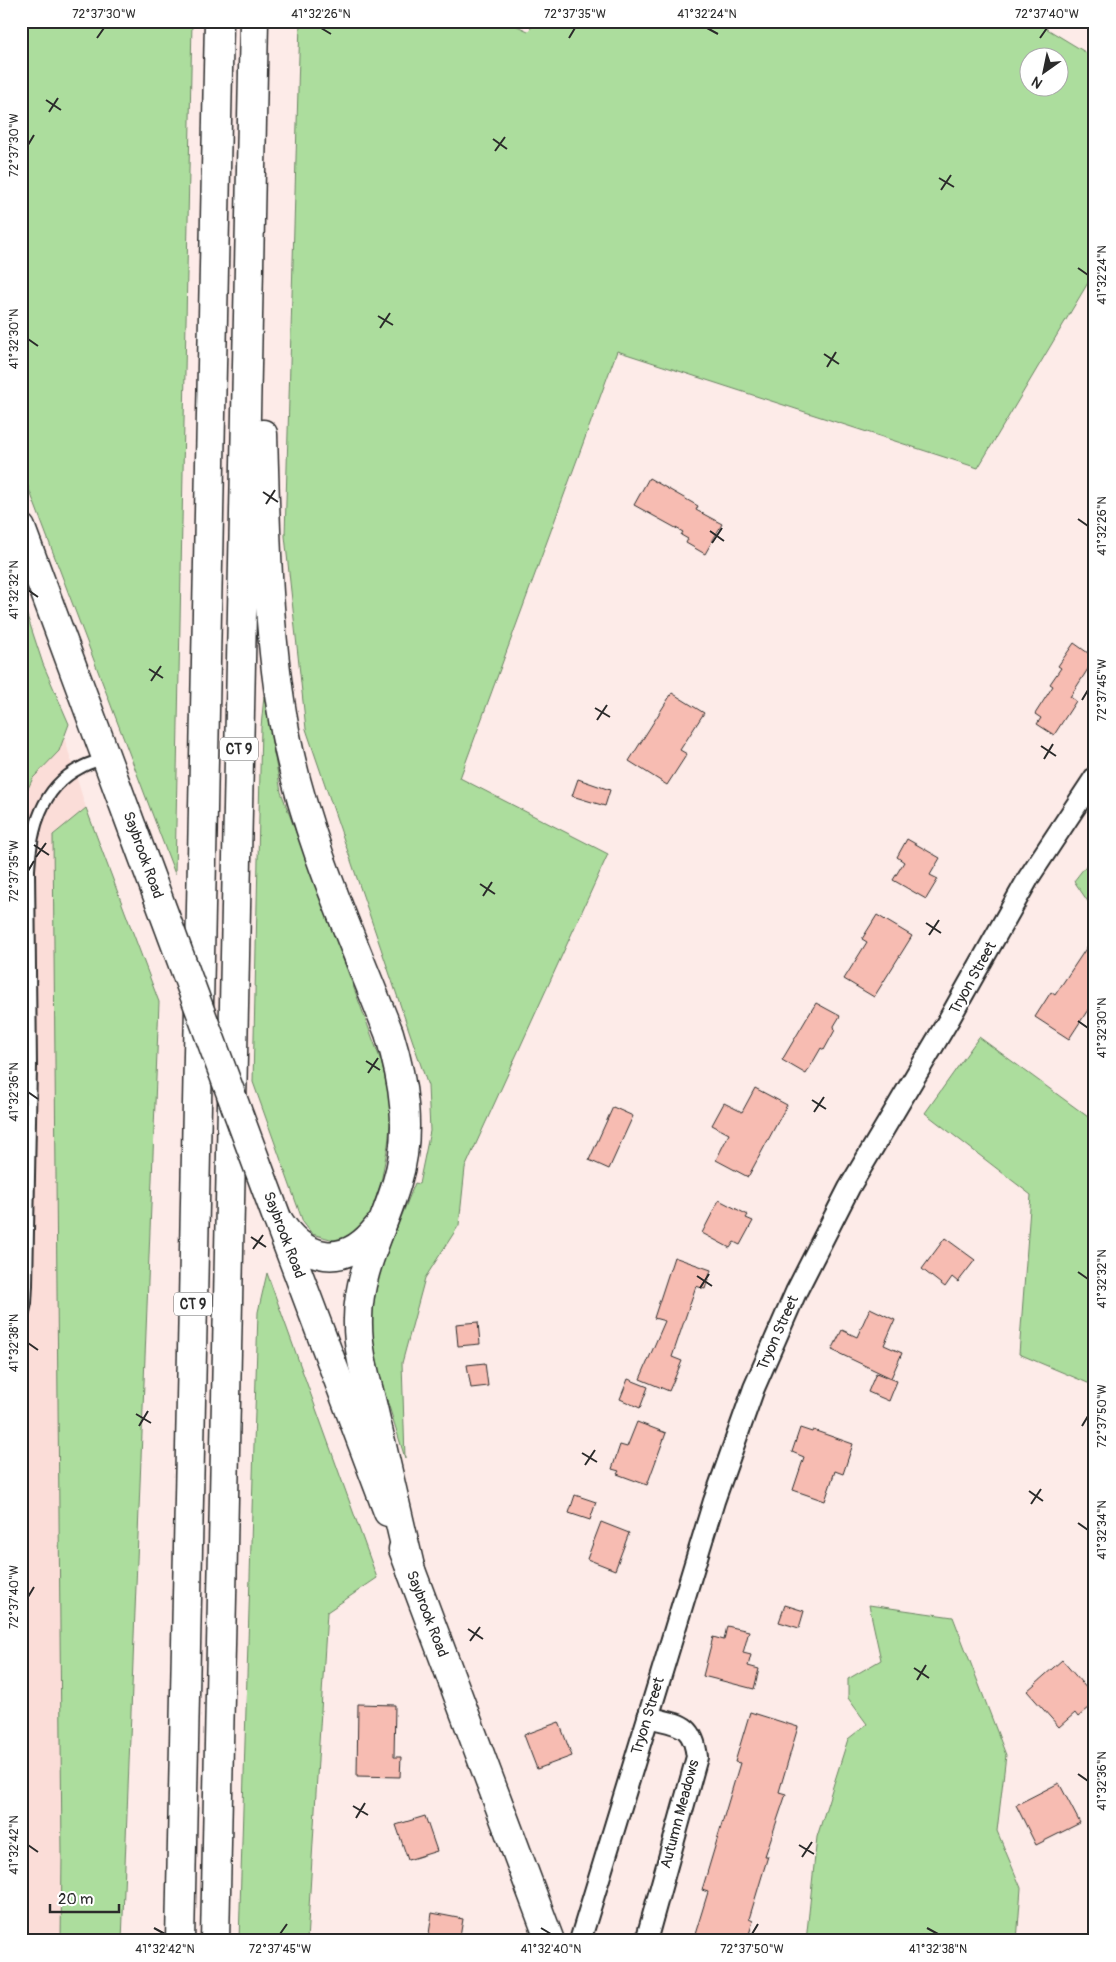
<svg xmlns="http://www.w3.org/2000/svg" width="1116" height="1962" font-family="Pangolin,sans-serif">
<rect width="100%" height="100%" fill="#fdebe8"/>
<filter id="ink" filterUnits="userSpaceOnUse"><feTurbulence type="fractalNoise" baseFrequency=".02" numOctaves="2"/><feDisplacementMap in="SourceGraphic" scale="10" xChannelSelector="R" yChannelSelector="G"/><feConvolveMatrix kernelMatrix="1 2 1 2 8 2 1 2 1" color-interpolation-filters="sRGB"/></filter>
<g filter="url(#ink)">
<polygon fill="#fbddd8" points="21,598 86,808 53,835 62,1854 61,1941 21,1941"/>
<g fill="#acdd9d" stroke="#6c8464" fill-rule="evenodd">
<polygon points="21,21 192,21 175,874 21,468"/>
<path d="M 300,21 L 506,21 L 528,31 L 538,21 L 1034,21 L 1095,58 L 1095,271 L 978,468 L 617,351 L 460,778 L 608,854 L 465,1168 L 459,1225 L 425,1278 L 402,1363 L 405,1458 L 371,1348 L 371,1311 L 379,1272 L 415,1183 L 419,1184 L 430,1131 L 428,1086 L 306,729 L 285,536 ZM 1028,58 L 1058,58 L 1058,88 L 1028,88 Z"/>
<polygon points="21,597 43,664 69,724 59,751 33,778 21,803"/>
<polygon points="264,696 281,792 381,1061 392,1107 388,1145 381,1182 370,1215 356,1232 350,1236 334,1240 312,1234 303,1222 253,1082 261,727"/>
<polygon points="86,808 159,1002 122,1941 61,1941 62,1854 53,835"/>
<polygon points="1095,854 1095,912 1074,881"/>
<polygon points="979,1037 1095,1122 1095,1386 1019,1354 1031,1195 925,1113"/>
<polygon points="267,1273 377,1578 327,1612 307,1941 239,1941 258,1312"/>
<polygon points="869,1605 953,1617 1006,1755 997,1831 1021,1888 1017,1941 806,1941 817,1837 848,1739 867,1724 848,1698 848,1679 881,1660"/>
</g>
<g fill="#f7bcb2" stroke="#2b2b2b">
<polygon points="649,478 698,506 696,510 722,524 705,554 686,543 688,539 681,535 683,532 634,505"/>
<polygon points="1074,643 1095,658 1070,697 1076,701 1054,735 1037,724 1041,718 1035,714 1053,686 1050,684 1061,668 1058,666"/>
<polygon points="672,693 704,713 680,750 687,754 667,785 629,761"/>
<polygon points="578,779 610,790 605,806 572,796"/>
<polygon points="907,839 940,858 930,875 938,879 926,899 893,880 904,862 897,857"/>
<polygon points="877,915 912,936 874,997 844,979 867,942 862,939"/>
<polygon points="1095,935 1095,999 1069,1039 1035,1017 1051,992 1055,995"/>
<polygon points="816,1003 840,1016 834,1026 835,1030 824,1050 821,1048 806,1074 782,1060"/>
<polygon points="755,1088 787,1105 748,1177 716,1160 729,1134 712,1125 724,1103 742,1112"/>
<polygon points="613,1107 633,1116 609,1169 589,1160"/>
<polygon points="719,1200 748,1215 746,1218 753,1221 740,1245 734,1242 730,1248 702,1233"/>
<polygon points="945,1238 975,1260 958,1282 952,1277 945,1287 922,1269"/>
<polygon points="674,1257 711,1270 705,1289 696,1286 672,1357 682,1361 669,1391 640,1379 665,1321 654,1318"/>
<polygon points="870,1308 895,1320 884,1345 902,1353 891,1378 832,1350 842,1330 857,1337"/>
<polygon points="478,1322 480,1344 458,1346 456,1324"/>
<polygon points="485,1363 488,1386 471,1388 467,1365"/>
<polygon points="876,1373 897,1381 889,1401 868,1392"/>
<polygon points="628,1379 648,1387 640,1408 620,1399"/>
<polygon points="637,1422 666,1433 647,1485 617,1474 619,1471 612,1469 620,1445 627,1447"/>
<polygon points="800,1428 812,1432 813,1430 853,1444 843,1474 835,1471 825,1501 793,1490 804,1457 792,1452"/>
<polygon points="575,1495 596,1502 590,1520 569,1513"/>
<polygon points="601,1522 629,1533 615,1570 587,1559"/>
<polygon points="785,1605 804,1611 799,1628 779,1622"/>
<polygon points="727,1626 749,1631 743,1653 751,1655 748,1666 759,1669 754,1689 703,1676 713,1637 724,1640"/>
<polygon points="1062,1660 1095,1698 1095,1703 1078,1717 1075,1713 1059,1727 1027,1691"/>
<polygon points="358,1704 395,1705 394,1757 401,1757 400,1777 357,1776"/>
<polygon points="750,1712 798,1727 779,1792 786,1794 765,1856 768,1856 749,1919 753,1921 747,1941 693,1941 708,1892 702,1890 740,1763 735,1762"/>
<polygon points="559,1722 572,1756 537,1769 524,1735"/>
<polygon points="1059,1783 1080,1823 1036,1845 1016,1805"/>
<polygon points="425,1816 437,1851 408,1860 396,1825"/>
<polygon points="432,1913 463,1919 460,1937 454,1936 453,1941 428,1941"/>
</g>
<g fill="none" stroke-linecap="round" stroke-linejoin="round">
<g stroke="#2b2b2b" stroke-width="14">
<path id="service" d="M 21,1325 L 26,1303 L 27,1285 L 31,1067 L 29,870 C 31,830 41,788 80,768 C 88,763 97,761 106,758"/>
</g>
<g stroke="#2b2b2b" stroke-width="24">
<g id="minor">
<polyline points="580,1941 714,1501 754,1388 796,1292 849,1188 948,1021 1029,877 1095,777"/>
<path d="M 646,1941 L 697,1757 C 693,1722 678,1725 648,1717"/>
</g>
</g>
<g stroke="#2b2b2b" stroke-width="31">
<g id="secondary">
<polyline points="21,528 133,830"/>
<polyline points="278,1220 388,1512"/>
<polyline points="403,1549 550,1941"/>
</g>
</g>
<g stroke="#2b2b2b" stroke-width="31">
<g id="motorway">
<path d="M 263,434 C 266,534 267,636 286,736 C 305,836 352,938 389,1033 C 404,1082 412,1132 397,1182 C 384,1227 358,1271 358,1319 C 357,1352 368,1385 375,1416 C 387,1468 399,1519 411,1571"/>
<path d="M 277,1218 C 304,1262 345,1270 378,1227"/>
<polyline points="180,1941 219,21"/>
<polyline points="215,1941 254,21"/>
</g>
</g>
<polyline stroke="#2b2b2b" stroke-width="3" stroke-dasharray="5 4" stroke-linecap="butt" points="21,1798 26,1798"/>
<use href="#service" stroke="#fff" stroke-width="10"/>
<use href="#minor" stroke="#fff" stroke-width="20"/>
<use href="#secondary" stroke="#fff" stroke-width="28"/>
<use href="#motorway" stroke="#fff" stroke-width="28"/>
<g stroke="#2b2b2b" stroke-width="31" stroke-linecap="butt">
<polyline id="secondary-bridge" points="133,830 277,1218"/>
</g>
<use href="#secondary-bridge" stroke="#fff" stroke-width="28"/>
</g>
</g>
<path fill="none" stroke="#2b2b2b" stroke-width="2" d="M 321,28 L 331,34M 707,28 L 718,34M 97,38 L 104,28M 569,38 L 575,28M 1040,38 L 1047,28M 46,100 L 61,110M 49,112 L 58,98M 493,139 L 507,149M 28,145 L 34,135M 495,151 L 505,137M 939,178 L 954,187M 941,190 L 951,175M 1078,268 L 1088,275M 378,316 L 393,325M 380,328 L 390,313M 28,339 L 38,346M 824,354 L 839,364M 827,367 L 836,352M 263,492 L 278,502M 266,504 L 275,490M 1078,519 L 1088,526M 710,531 L 724,541M 712,543 L 722,528M 28,590 L 38,597M 149,669 L 163,678M 151,681 L 161,666M 1082,700 L 1088,690M 595,708 L 610,717M 597,720 L 607,705M 1041,746 L 1056,756M 1044,759 L 1053,744M 34,845 L 49,855M 36,857 L 46,843M 28,871 L 34,861M 480,884 L 495,894M 483,896 L 492,882M 926,923 L 941,933M 929,935 L 939,920M 1078,1021 L 1088,1028M 366,1061 L 380,1070M 368,1073 L 378,1058M 28,1092 L 38,1099M 812,1100 L 826,1109M 814,1112 L 824,1097M 251,1237 L 266,1247M 253,1249 L 263,1235M 1078,1272 L 1088,1279M 697,1276 L 712,1286M 700,1288 L 709,1274M 28,1343 L 38,1350M 136,1414 L 151,1423M 139,1426 L 148,1411M 1082,1426 L 1088,1416M 582,1453 L 597,1462M 585,1465 L 595,1450M 1029,1491 L 1043,1501M 1031,1504 L 1041,1489M 1078,1523 L 1088,1530M 28,1597 L 34,1587M 468,1629 L 483,1639M 470,1641 L 480,1627M 914,1668 L 929,1678M 917,1680 L 926,1665M 1078,1774 L 1088,1781M 353,1806 L 368,1815M 356,1818 L 365,1803M 28,1845 L 38,1852M 799,1845 L 814,1854M 802,1857 L 812,1842M 154,1928 L 165,1934M 541,1928 L 551,1934M 927,1928 L 938,1934M 280,1934 L 287,1924M 752,1934 L 758,1924"/>
<g text-anchor="middle" dominant-baseline="central" stroke-width="4" stroke-linejoin="round" paint-order="stroke">
<g fill="#fff" stroke="#6b6b6b" stroke-width="1">
<rect x="220" y="737.5" width="38" height="23" rx="4"/>
<rect x="174" y="1292.5" width="38" height="23" rx="4"/>
</g>
<g font-size="14" font-weight="bold" fill="#2b2b2b">
<text x="239" y="749">CT 9</text>
<text x="193" y="1304">CT 9</text>
</g>
<g font-size="15" fill="#2b2b2b" stroke="#fff">
<text transform="translate(143 855) rotate(70)">Saybrook Road</text>
<text transform="translate(973 978) rotate(-61)">Tryon Street</text>
<text transform="translate(284 1235) rotate(69)">Saybrook Road</text>
<text transform="translate(778 1333) rotate(-66)">Tryon Street</text>
<text transform="translate(427 1614) rotate(69)">Saybrook Road</text>
<text transform="translate(648 1716) rotate(-73)">Tryon Street</text>
<text transform="translate(680 1814) rotate(-75)">Autumn Meadows</text>
</g>
</g>
<rect width="1116" height="1962" fill="none" stroke="#fff" stroke-width="55"/>
<g transform="translate(1044 72) rotate(213)"><circle r="24" fill="#ffffff" stroke="#aaaaaa"/>
<path d="M0-4L9 19L0 12L-9 19Z" fill="#2b2b2b"/>
<text y="-8" font-size="14" font-weight="bold" text-anchor="middle" fill="#2b2b2b">N</text>
</g>
<path d="M50 1904v8h69v-8" fill="none" stroke="#2b2b2b" stroke-width="2.5"/>
<text x="58" y="1904" font-size="15" fill="#2b2b2b" stroke="#ffffff" stroke-width="4" paint-order="stroke">20 m</text>
<rect x="28" y="28" width="1060" height="1906" fill="none" stroke="#2b2b2b" stroke-width="2"/>
<g font-size="12" text-anchor="middle" fill="#2b2b2b">
<text x="104" y="18">72°37'30"W</text>
<text x="321" y="18">41°32'26"N</text>
<text x="575" y="18">72°37'35"W</text>
<text x="707" y="18">41°32'24"N</text>
<text x="1047" y="18">72°37'40"W</text>
<text transform="translate(14 145) rotate(-90)" y="4">72°37'30"W</text>
<text transform="translate(1102 275) rotate(-90)" y="4">41°32'24"N</text>
<text transform="translate(14 339) rotate(-90)" y="4">41°32'30"N</text>
<text transform="translate(1102 526) rotate(-90)" y="4">41°32'26"N</text>
<text transform="translate(14 590) rotate(-90)" y="4">41°32'32"N</text>
<text transform="translate(1102 690) rotate(-90)" y="4">72°37'45"W</text>
<text transform="translate(14 871) rotate(-90)" y="4">72°37'35"W</text>
<text transform="translate(1102 1028) rotate(-90)" y="4">41°32'30"N</text>
<text transform="translate(14 1092) rotate(-90)" y="4">41°32'36"N</text>
<text transform="translate(1102 1279) rotate(-90)" y="4">41°32'32"N</text>
<text transform="translate(14 1343) rotate(-90)" y="4">41°32'38"N</text>
<text transform="translate(1102 1416) rotate(-90)" y="4">72°37'50"W</text>
<text transform="translate(1102 1530) rotate(-90)" y="4">41°32'34"N</text>
<text transform="translate(14 1597) rotate(-90)" y="4">72°37'40"W</text>
<text transform="translate(1102 1781) rotate(-90)" y="4">41°32'36"N</text>
<text transform="translate(14 1845) rotate(-90)" y="4">41°32'42"N</text>
<text x="165" y="1953">41°32'42"N</text>
<text x="280" y="1953">72°37'45"W</text>
<text x="551" y="1953">41°32'40"N</text>
<text x="752" y="1953">72°37'50"W</text>
<text x="938" y="1953">41°32'38"N</text>
</g>
</svg>
